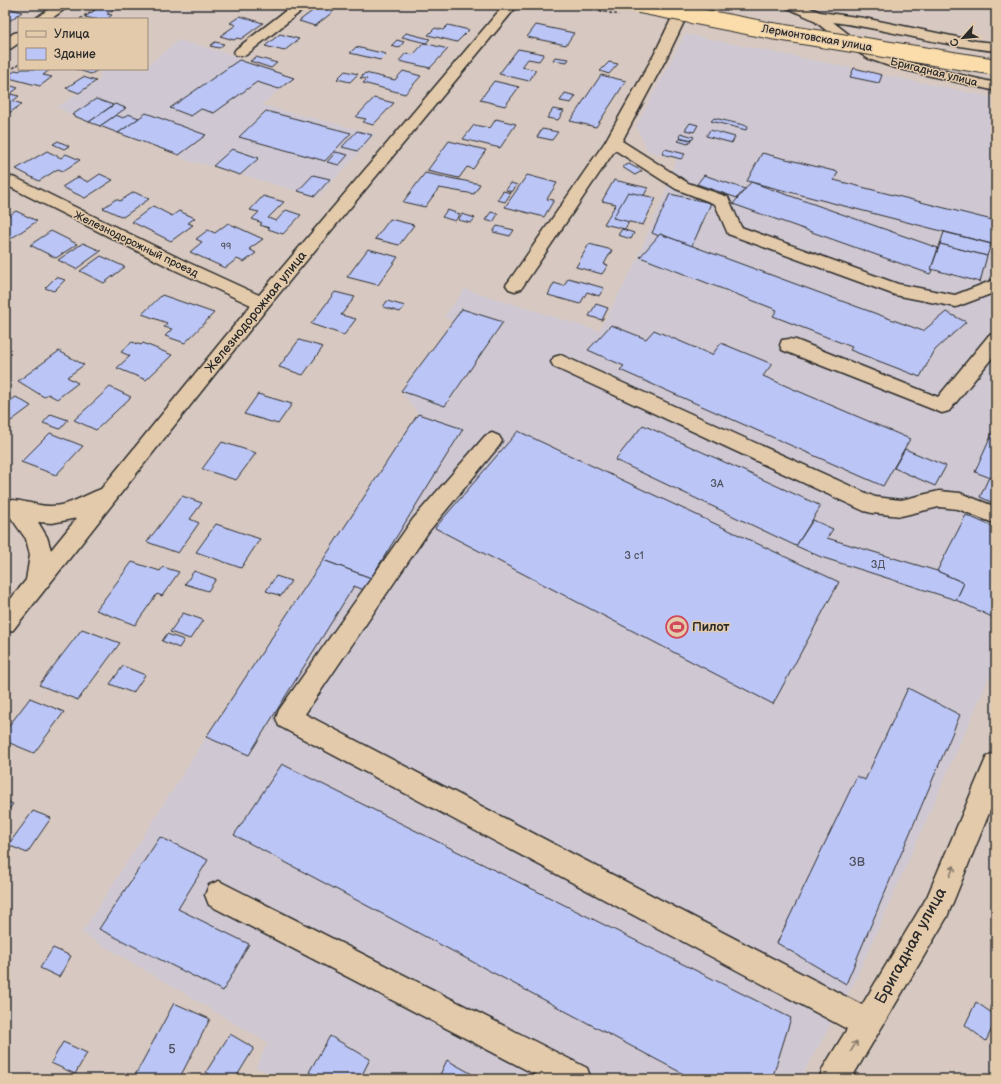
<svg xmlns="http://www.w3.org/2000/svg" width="1001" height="1084" font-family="'Balsamiq Sans',sans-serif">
<rect width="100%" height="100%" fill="#d7c9c2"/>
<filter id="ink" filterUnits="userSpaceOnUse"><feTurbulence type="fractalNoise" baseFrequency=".025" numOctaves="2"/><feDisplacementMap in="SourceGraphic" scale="8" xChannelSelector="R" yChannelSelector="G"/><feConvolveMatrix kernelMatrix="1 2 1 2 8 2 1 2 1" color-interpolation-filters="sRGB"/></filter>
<g filter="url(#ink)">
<g fill="#cfc8d2">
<polygon points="685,34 996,98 996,662 854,983 800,1079 278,1079 256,1067 268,1043 82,933 206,737 418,414 401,391 453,321 444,317 465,289 599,331 635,264 664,196 673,167 677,159 648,151 636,126"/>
<polygon points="179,40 233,55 239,60 294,78 261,105 376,134 318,197 213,166 188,161 179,155 72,115 57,107 100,80 100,69 147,69 147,66"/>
</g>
<g fill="#bbc6f7" stroke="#2b2b2b">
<polygon points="102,5 119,5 107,14 112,15 107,19 94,19 85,17"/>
<polygon points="319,6 334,11 315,26 299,21"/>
<polygon points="8,8 22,12 5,24 5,10"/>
<polygon points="240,16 263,23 241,39 237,38 234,40 220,36 236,25 230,23"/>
<polygon points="448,25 469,30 457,42 428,35 435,28 443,30"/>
<polygon points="536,25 574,33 566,45 527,37"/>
<polygon points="406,33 430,39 426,43 402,37"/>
<polygon points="280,34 299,39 284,51 265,46"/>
<polygon points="397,40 404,42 399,48 391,46"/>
<polygon points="215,42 224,44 219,48 210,46"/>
<polygon points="424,43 448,49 430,68 399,61 406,53 413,55"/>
<polygon points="356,47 386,54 380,60 350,53"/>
<polygon points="518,49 544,54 539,61 528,59 522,67 536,70 529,81 499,74"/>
<polygon points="256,57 277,63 271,68 250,61"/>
<polygon points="555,57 569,59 567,62 553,60"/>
<polygon points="239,60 294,78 279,89 257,82 214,113 201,109 191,116 170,108"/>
<polygon points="609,62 618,64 609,74 600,71"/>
<polygon points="854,68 882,75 879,83 850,77"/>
<polygon points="22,69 51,69 43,75 52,77 40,86 9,78 12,76 9,75 16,70 19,71"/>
<polygon points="75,69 96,69 98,70 91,74"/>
<polygon points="345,71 358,74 350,82 337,79"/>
<polygon points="403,71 421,76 405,94 363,83 367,79 360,78 365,73 395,80"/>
<polygon points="601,75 626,81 596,127 570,121"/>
<polygon points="83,77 96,81 79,93 66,88"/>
<polygon points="494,81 519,87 505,106 480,100"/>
<polygon points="5,84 18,88 10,94 19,96 13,101 22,104 5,116"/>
<polygon points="565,93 576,96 571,103 560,101"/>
<polygon points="374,98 394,103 373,125 363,122 366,119 356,117"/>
<polygon points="96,99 113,105 89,122 72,115"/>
<polygon points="115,104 126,108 100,126 89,122"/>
<polygon points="553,109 564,111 558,120 547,118"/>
<polygon points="266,111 351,133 325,161 239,137"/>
<polygon points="146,113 206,135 179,155 118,133"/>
<polygon points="128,114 139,118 118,133 100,126 116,115 123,118"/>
<polygon points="714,118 748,126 746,130 711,121"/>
<polygon points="496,119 516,124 500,148 463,139 474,125 490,128"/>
<polygon points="690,123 698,125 694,132 685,130"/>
<polygon points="542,129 558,132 552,140 537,137"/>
<polygon points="710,130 735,137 732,143 706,136"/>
<polygon points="357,131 372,135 358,151 342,147"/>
<polygon points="681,133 694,137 692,140 679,137"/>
<polygon points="681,138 691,140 688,144 678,141"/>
<polygon points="58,141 69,146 64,149 53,144"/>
<polygon points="449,141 486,150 473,169 467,167 459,178 427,171"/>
<polygon points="232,149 259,158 240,175 213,166"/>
<polygon points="665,149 685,154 681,159 662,154"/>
<polygon points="47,151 61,158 66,154 80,160 63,171 58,169 39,181 16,169"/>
<polygon points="336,152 348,155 339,165 327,162"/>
<polygon points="762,153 838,172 834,180 996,221 996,245 747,181"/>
<polygon points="629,164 642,171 635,175 622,167"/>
<polygon points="425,173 480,184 474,194 439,188 425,207 403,202"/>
<polygon points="100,174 113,180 85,198 62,187 78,177 88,182"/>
<polygon points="313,175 330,179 315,196 298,191"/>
<polygon points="527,175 557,183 547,199 554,200 544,217 505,207"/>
<polygon points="704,175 745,189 737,198 697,184"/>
<polygon points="614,180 648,188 625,229 604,224 616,204 602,201"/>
<polygon points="751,182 938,248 931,269 933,269 930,274 733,204"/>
<polygon points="511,183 517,185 512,192 506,190"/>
<polygon points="503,191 511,193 505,202 497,200"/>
<polygon points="134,192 149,199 123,217 103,208 116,199 120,201"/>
<polygon points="628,192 656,198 643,225 613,218"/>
<polygon points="670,194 711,203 692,246 660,234 659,236 652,233"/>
<polygon points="263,196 284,202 268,218 276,221 286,210 301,215 283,234 268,229 269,228 260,225 262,223 252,219 259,212 250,210"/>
<polygon points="153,206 172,216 179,211 195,218 188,223 193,225 171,241 132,222"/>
<polygon points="447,210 460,214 455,221 442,217"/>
<polygon points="16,211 37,221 9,240 5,238 5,218"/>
<polygon points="491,212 498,214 493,222 485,220"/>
<polygon points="462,214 475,218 471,223 458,220"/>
<polygon points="390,219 414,225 399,245 375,239"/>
<polygon points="228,223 263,239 249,249 256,253 244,262 237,259 225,268 190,252 202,242 196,239 208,230 215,233"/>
<polygon points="497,226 514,230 510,236 493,232"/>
<polygon points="622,229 634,233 631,239 618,235"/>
<polygon points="51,231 77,244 56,258 30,245"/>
<polygon points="944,232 991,244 987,256 940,244"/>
<polygon points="660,234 923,331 946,312 966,322 935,350 920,377 850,350 852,347 773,316 777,310 640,257"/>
<polygon points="83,243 101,251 76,269 58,260"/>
<polygon points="589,244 612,250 604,264 608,265 602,274 576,267"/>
<polygon points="940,244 987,256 980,282 931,269"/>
<polygon points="368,249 398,257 378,285 347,277"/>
<polygon points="101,256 125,267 104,283 80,271"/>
<polygon points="56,277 65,280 54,291 45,288"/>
<polygon points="568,278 604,288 599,296 587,292 580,304 548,295 554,283 564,286"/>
<polygon points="335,292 355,297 341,315 356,319 344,335 311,324"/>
<polygon points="162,295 214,313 185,343 165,336 172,329 164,327 167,323 142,314"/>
<polygon points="387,301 405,306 400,312 383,307"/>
<polygon points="596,304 608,308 602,320 589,316"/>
<polygon points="462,309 503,322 445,406 401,391"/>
<polygon points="611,325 646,339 654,330 712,355 721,343 772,364 763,376 910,439 883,486 620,370 624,366 588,350"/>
<polygon points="299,340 323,347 303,375 279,367"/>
<polygon points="132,342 141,345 143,343 172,355 146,380 117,368 130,356 121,352"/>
<polygon points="59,351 84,365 67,377 78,383 57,399 48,394 44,397 18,381"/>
<polygon points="110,387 131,397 96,430 74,420"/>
<polygon points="258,394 292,404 278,424 244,414"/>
<polygon points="16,397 31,406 11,421 5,417 5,404"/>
<polygon points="51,414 68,420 60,429 43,423"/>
<polygon points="418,414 463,429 371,578 323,560"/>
<polygon points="643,425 821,506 796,546 615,460"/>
<polygon points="996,425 996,480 975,472"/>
<polygon points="518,431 839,582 773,704 435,528"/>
<polygon points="50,433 83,446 56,475 21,462"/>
<polygon points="222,442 256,453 236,480 202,469"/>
<polygon points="905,449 946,466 935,486 894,468"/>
<polygon points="989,477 996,480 996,504 980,497"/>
<polygon points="182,496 202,503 190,519 199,523 178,553 147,542"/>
<polygon points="966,515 996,528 996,609 992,617 956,600 964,583 937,571"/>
<polygon points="813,520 833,529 827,538 937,571 964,583 956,600 821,557 796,546"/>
<polygon points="216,524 260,539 241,568 196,552"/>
<polygon points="323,560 371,578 364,590 354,586 249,755 206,737"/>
<polygon points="132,562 160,571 163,567 179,572 162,596 157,594 135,625 96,610"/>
<polygon points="194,571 216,579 208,591 185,584"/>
<polygon points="276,576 291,581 281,596 266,591"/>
<polygon points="183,613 203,620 190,639 170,632"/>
<polygon points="82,629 120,643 78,700 39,685"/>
<polygon points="167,634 184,640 179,648 162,641"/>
<polygon points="123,666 145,675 133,693 110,684"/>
<polygon points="908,688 960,715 846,984 777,943 857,776 865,780"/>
<polygon points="30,698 64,712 34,753 5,741 5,731"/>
<polygon points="282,764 791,1018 772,1079 693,1079 234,835"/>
<polygon points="5,801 13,804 5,814"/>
<polygon points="33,811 51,818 27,853 8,845"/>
<polygon points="160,837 208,860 178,909 249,944 223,991 99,929"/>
<polygon points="53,948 71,956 59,977 40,968"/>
<polygon points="976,1002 996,1016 996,1020 986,1041 965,1025"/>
<polygon points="174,1003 210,1019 179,1079 133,1079"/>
<polygon points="230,1034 254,1048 235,1079 217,1079 206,1072"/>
<polygon points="330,1036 370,1059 360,1079 321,1079 309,1072"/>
<polygon points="63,1042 87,1053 75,1074 51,1063"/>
<polygon points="447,1060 481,1079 438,1079"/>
</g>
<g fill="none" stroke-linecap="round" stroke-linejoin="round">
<g stroke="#2b2b2b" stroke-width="3">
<g id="minor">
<polygon points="54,5 70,5 51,19 35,19"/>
<polygon points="293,5 309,5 246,55 241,56 236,55 234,52 236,49"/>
<path d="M 504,5 L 518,5 L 268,307 L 13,630 L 5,633 L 5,606 L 26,580 L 30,555 L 26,539 L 9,515 L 5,512 L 5,501 C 18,497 36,507 51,506 C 70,506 84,495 101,489 L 251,305 L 175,270 L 6,185 L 5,180 L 6,179 L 12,177 L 18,179 L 187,262 L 259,295 ZM 77,518 L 51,550 L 47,537 L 38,522 L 52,523 Z"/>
<polygon points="678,5 692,5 668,55 622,141 688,183 728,197 741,227 898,284 955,295 996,279 996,292 956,307 895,295 728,234 715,204 676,189 615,150 521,289 515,291 509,289 506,285 509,281 605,142 654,55"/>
<path d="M 785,5 L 803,5 L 820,12 L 864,18 L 976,41 L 996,43 L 996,51 C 941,46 888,29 833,22 L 851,36 L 879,53 L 901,61 L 996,83 L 996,91 L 892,67 L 869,59 L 841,42 L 812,19 L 787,8 Z"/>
<polygon points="19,32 19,43 10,49 5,50 5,39 14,33"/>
<polygon points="996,334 996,353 949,411 942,413 782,350 780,345 782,340 789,339 796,340 938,397 989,335"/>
<polygon points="561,355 875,497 901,500 939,491 960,493 996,507 996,524 958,509 939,507 901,516 872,513 864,511 554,367 551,362 554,357"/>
<polygon points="492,433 499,436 502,441 499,446 429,531 305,714 862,1005 927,897 987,756 996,752 996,796 947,917 851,1079 819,1079 823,1068 847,1029 279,726 276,718 279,710 413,519 485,436"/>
<polygon points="219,881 587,1068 591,1079 544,1079 209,905 205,895 209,885"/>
</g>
</g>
<g stroke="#2b2b2b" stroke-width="1.5" stroke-dasharray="3 2" stroke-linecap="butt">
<polyline points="80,19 100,5"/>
<polyline points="5,74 19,64"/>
</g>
<use href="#minor" fill="#e3caab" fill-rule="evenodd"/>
<g stroke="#2b2b2b" stroke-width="18" stroke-linecap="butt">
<polyline id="major-bridge" points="639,5 772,31 996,67"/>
</g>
<polyline stroke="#2b2b2b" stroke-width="1.5" stroke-dasharray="3 2" stroke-linecap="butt" points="575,5 619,15"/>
<use href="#major-bridge" stroke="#faddab" stroke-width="16"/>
</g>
<defs><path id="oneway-shaft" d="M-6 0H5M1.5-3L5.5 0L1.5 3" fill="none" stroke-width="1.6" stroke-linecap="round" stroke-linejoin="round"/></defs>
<g stroke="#877a6b">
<use href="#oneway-shaft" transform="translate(952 871) rotate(-67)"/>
<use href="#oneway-shaft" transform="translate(854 1046) rotate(-59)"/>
</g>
</g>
<defs>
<g id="stadium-ring" transform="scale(1.15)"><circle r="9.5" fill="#e3caab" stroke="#d1495b" stroke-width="1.5"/><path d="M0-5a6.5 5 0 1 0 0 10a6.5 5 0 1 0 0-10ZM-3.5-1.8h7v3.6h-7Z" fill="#d1495b"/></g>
</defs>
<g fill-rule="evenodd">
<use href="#stadium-ring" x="677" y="627"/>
</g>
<g text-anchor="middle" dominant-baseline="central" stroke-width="3" stroke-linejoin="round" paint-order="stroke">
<g font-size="9" fill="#4f525e">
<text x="226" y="246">99</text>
</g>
<g font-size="11" fill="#2b2b2b" stroke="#e3caab">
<text transform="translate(817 38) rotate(10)">Лермонтовская улица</text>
<text transform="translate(934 72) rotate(14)">Бригадная улица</text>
<text transform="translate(136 244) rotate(26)">Железнодорожный проезд</text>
</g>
<g font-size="11" fill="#4f525e">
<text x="717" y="483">3А</text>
<text x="634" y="555">3 с1</text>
<text x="878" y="564">3Д</text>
</g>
<g font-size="13" fill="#2b2b2b" stroke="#e3caab">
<text transform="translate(256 312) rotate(-51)">Железнодорожная улица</text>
</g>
<g font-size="13" font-weight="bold" fill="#2b2b2b" stroke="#e3caab" text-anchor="start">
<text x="692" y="627">Пилот</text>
</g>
<g font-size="13" fill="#4f525e">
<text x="857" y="862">3В</text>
<text x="172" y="1049">5</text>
</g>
<g font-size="16" fill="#2b2b2b" stroke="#e3caab">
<text transform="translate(911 946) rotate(-61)">Бригадная улица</text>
</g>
</g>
<rect width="1001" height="1084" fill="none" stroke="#e3caab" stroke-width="20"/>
<rect x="10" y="10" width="981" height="1064" fill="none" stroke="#2b2b2b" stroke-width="1.5" filter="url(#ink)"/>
<rect x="18" y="18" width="130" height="52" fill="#e3caab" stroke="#998a78"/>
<rect x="26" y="31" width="20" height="6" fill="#e3caab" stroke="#998a78"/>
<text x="54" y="38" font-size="12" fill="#2b2b2b">Улица</text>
<rect x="26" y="48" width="20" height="12" fill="#bbc6f7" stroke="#998a78"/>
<text x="54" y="58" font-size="12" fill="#2b2b2b">Здание</text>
<g transform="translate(963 38) rotate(243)" stroke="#e3caab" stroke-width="3" paint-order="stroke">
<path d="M0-3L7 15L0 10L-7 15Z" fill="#2b2b2b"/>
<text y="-6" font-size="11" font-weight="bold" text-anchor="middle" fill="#2b2b2b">С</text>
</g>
</svg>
